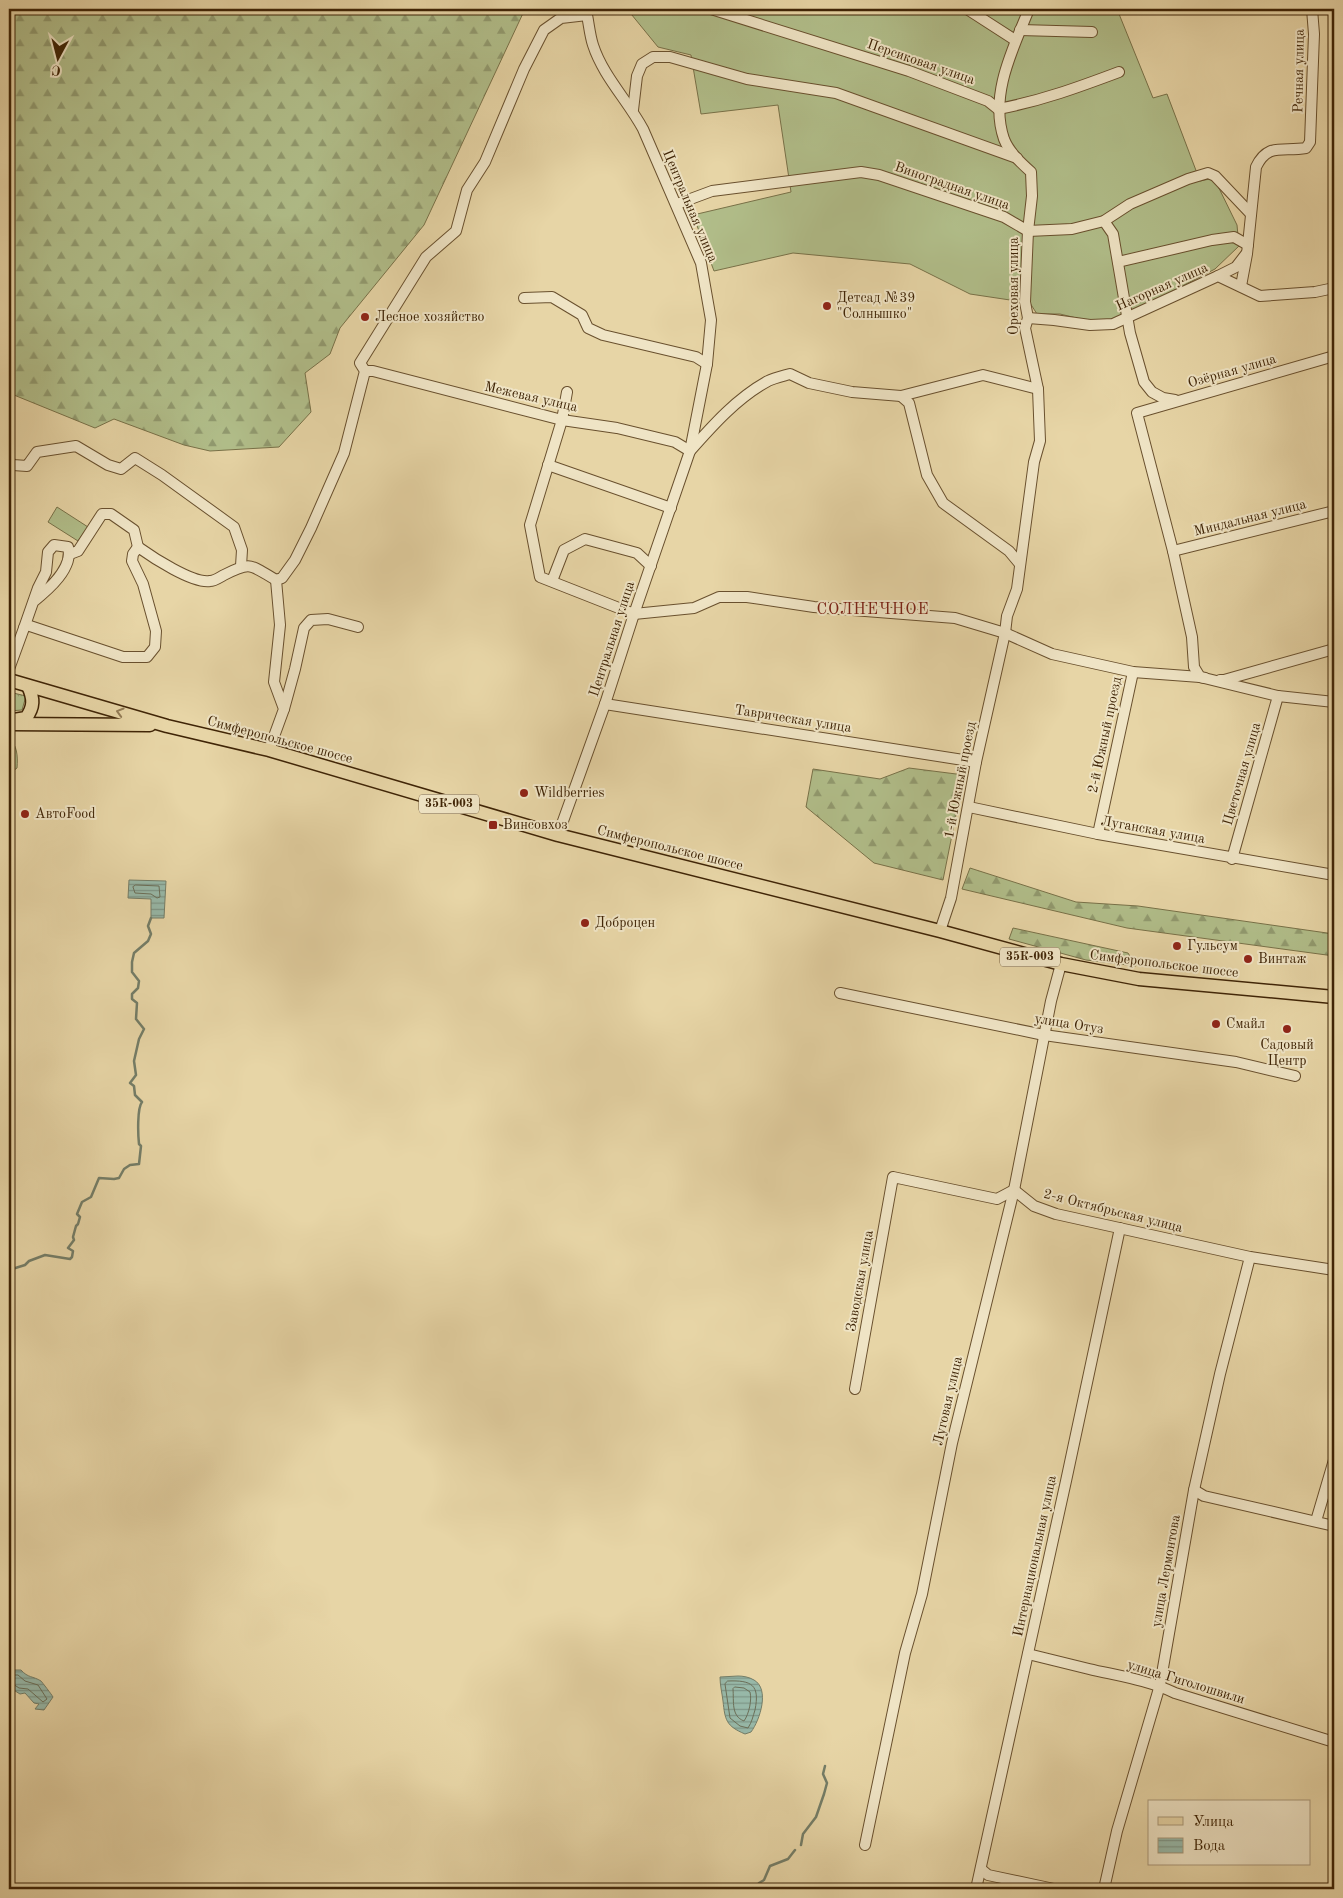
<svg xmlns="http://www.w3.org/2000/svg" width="1343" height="1898" font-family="'Old Standard TT',serif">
<defs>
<pattern id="grass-tufts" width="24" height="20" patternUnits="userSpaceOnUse" patternTransform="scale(1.25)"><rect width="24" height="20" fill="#b1be8a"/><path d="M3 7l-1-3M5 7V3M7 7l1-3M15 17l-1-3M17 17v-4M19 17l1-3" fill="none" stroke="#919a6f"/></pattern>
<pattern id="forest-firs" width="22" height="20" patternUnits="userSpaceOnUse" patternTransform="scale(1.25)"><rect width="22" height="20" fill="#b1be8a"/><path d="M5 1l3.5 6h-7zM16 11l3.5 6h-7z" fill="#919a6f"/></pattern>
<pattern id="water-rules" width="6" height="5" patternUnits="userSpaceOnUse" patternTransform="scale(1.25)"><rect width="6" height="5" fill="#97b8a8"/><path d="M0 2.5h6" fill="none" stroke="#7d9587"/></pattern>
</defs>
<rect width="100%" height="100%" fill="#e7d5a6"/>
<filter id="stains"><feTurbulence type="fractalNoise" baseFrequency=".004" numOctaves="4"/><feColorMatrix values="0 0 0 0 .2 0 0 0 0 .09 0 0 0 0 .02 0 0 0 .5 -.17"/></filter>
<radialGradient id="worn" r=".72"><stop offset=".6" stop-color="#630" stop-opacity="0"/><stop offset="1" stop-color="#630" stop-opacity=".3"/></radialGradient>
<g fill="url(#grass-tufts)" stroke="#787148">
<polygon points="9,692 26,696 22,710 9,711"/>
<path d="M 9,737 C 17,746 18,755 17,768 L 9,774 Z"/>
</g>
<g fill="url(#forest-firs)" stroke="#787148">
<polygon points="9,9 525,9 424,225 340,328 330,354 305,373 311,412 279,447 210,451 184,445 114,419 95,428 9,393 9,282 14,269 9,264"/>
<polygon points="909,768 964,775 943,880 874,863 806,807 813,769 880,779"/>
<polygon points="970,868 1076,902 1138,906 1334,934 1334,956 1127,928 962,889"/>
<polygon points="1013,928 1128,953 1136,966 1086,960 1009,939"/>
</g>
<g fill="#b1be8a" stroke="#787148">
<polygon points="627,9 1117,9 1153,98 1167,94 1200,181 1214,178 1237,225 1239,246 1215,269 1121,318 1093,322 1060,314 1037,314 1030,303 970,294 910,264 793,253 714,271 693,215 791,192 778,105 701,114 691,55 658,47"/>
<polygon points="57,507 88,527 78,541 48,522"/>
</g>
<g fill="url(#water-rules)" stroke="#747d67">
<polygon points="129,880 166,881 164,918 151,918 151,899 128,898"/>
<path d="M 9,1670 L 21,1670 C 28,1678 33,1676 41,1681 C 42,1682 52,1695 53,1697 L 44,1710 L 35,1709 L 39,1704 L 34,1703 L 25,1693 L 20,1694 L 12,1689 L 9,1694 Z"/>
<path d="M 738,1676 C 743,1676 749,1677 754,1680 C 770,1689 760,1720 751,1732 L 745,1734 C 726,1726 725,1720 723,1701 C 722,1693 720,1685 720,1677 Z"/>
</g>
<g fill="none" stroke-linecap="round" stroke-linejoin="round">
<g stroke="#6b6e57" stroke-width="1">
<polygon points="136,885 159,886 160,897 157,898 151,894 135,893 133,887"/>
<polyline points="9,1675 18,1675 25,1681 38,1685 47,1699 43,1702 28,1689 19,1688 13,1684 9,1685"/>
<path d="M 728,1681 C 752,1680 760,1685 755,1710 C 753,1716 752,1722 748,1728 L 740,1726 L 730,1718 L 725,1684 Z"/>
<path d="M 735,1687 L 744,1688 L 750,1692 C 752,1700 749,1714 744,1721 C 731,1716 734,1702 733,1689 Z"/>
</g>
<g stroke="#747d67" stroke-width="2.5">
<path d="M 9,1270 L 25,1265 L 29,1261 L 45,1255 L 70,1259 L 72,1257 L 73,1251 L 68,1248 L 74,1240 L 73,1237 L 76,1226 L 78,1224 L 80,1217 L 77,1214 L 82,1202 L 91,1197 L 99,1178 L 114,1179 L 119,1178 L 124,1169 L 130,1165 L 139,1164 L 141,1146 L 139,1144 C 138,1135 137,1108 142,1102 L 135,1095 L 134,1086 L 130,1083 L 136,1075 L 134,1061 L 139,1039 L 144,1029 L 136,1019 L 137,1003 L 132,999 L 132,994 L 138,988 L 139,981 L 132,972 L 132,962 L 134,953 L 148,941 L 151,934 L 148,926 L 151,918"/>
<polyline points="801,1845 803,1834 816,1817 824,1794 827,1783 823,1774 825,1766"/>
<polyline points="757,1889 759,1883 764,1880 770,1866 788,1859 795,1850"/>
</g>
<g stroke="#69502e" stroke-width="12">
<g id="minor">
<path d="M 711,9 L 909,71 L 988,101 L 998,109 C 1041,101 1079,87 1119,72"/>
<polyline points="967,9 1015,40"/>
<polyline points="1020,30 1092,32"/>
<polyline points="633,110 637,76 642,64 653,57 670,57 747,79 836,93 1017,158"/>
<polyline points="677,204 712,191 861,172 879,175 1004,217 1028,231 1072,229 1104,221 1130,204 1188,179 1208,173 1215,176 1251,214"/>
<polyline points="1104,221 1113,234 1130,333 1144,382 1152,392 1163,398 1175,400"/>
<polyline points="1118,262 1212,240 1234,237 1248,245"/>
<polyline points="1218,276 1236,267 1246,254"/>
<path d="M 1241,286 L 1247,254 L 1256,167 C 1268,142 1283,152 1306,148 L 1310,142 L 1314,34 L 1312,9"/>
<polyline points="524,298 552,297 582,315 588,328 603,335 696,357 707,364"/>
<polyline points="1028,318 1054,320 1090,325 1113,324 1218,276 1260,296 1315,292 1334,288"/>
<path d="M 365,371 L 373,371 L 562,420 L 617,428 L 675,442 L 690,451 C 713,425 737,398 768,381 C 774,378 783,376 790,374 L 809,383 L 852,392 L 901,396 L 983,375 L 1038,389"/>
<polyline points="567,392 562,420 530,525 540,577 634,614 694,608 719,597 747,597 814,607 955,618 1005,633 1052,654 1133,672 1200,677 1278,696 1334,702"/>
<polyline points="901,396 909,403 927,475 943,503 1009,551 1019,563"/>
<polyline points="9,461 13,465 27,466 37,452 76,446 108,465 121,469 135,458 162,475 234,527 242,550 241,566"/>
<polyline points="548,465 671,508"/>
<polyline points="1173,551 1334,511"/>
<polyline points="70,554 78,551 102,514 111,514 134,530 138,547"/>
<polyline points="552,581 564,550 585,539 637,553 651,566"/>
<path d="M 24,628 L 38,588 L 46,572 L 48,552 L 54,545 L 68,547 C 74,568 48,590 33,602"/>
<path d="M 9,669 L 24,628 L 27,625 L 123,657 L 147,657 L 155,647 L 156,631 L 143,584 L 132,561 L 133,554 L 138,547 C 152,557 193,584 210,581 C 215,581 220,577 224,575 C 252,561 250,565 276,580"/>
<polyline points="1205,678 1200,677 1194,667 1192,637 1173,551 1137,413 1334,356"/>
<polyline points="1220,680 1224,680 1334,649"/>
<polyline points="605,704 976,762"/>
<polyline points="284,709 295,669 304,628 311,620 328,619 358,627"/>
<polyline points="269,750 284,709 274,682 280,625 276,580 282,578 295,560 311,528 344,453 365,371 360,363 426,257 456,231 467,190 485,162 524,69 544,30 561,18 587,15"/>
<polyline points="969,807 1098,834 1334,875"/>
<polyline points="1098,834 1133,672"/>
<path d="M 558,835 L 605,704 L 634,614 L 690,451 L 707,364 L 711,320 L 701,263 L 643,129 C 628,101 603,76 593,45 C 590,36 589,25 587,15"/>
<polyline points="1232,859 1278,696"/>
<path d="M 940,931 L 951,898 L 976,762 L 1005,633 L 1007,616 L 1017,589 L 1034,462 L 1040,441 L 1038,389 L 1025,328 L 1028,318 L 1025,302 L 1028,231 L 1032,196 L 1031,172 C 1021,163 1009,152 1004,139 C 989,95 1013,49 1029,9"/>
<polyline points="840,993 1044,1035 1236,1062 1295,1076"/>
<polyline points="855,1389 893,1177 997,1199 1014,1190 1034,1206 1056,1214 1250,1257 1334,1270"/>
<polyline points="1194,1490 1204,1496 1334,1526"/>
<polyline points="1316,1521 1334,1460"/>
<path d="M 1028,1654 C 1048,1659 1068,1664 1089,1669 C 1119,1676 1148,1680 1175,1693 L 1334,1742"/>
<polyline points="865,1845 905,1653 922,1594 952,1443 1014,1190 1051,1001 1061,964"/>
<polyline points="981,1869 988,1875 1054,1889"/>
<polyline points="976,1889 1066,1481 1120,1228"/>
<polyline points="1104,1889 1117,1831 1160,1685 1194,1490 1220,1374 1250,1257"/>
</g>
</g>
<g stroke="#3f2406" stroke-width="15">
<g id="major">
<polyline points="9,680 167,726 269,750 558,835 940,931 1061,964 1139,979 1334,997"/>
<path d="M 14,720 L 26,718 C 34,707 34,699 28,686"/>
<polyline points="9,724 150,725"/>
</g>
</g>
<use href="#minor" stroke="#efe4c5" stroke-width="10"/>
<use href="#major" stroke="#e7d5a6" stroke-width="12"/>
</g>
<defs><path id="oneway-chevron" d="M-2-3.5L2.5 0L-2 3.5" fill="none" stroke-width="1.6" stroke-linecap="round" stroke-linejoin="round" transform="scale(1.25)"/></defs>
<use stroke="#937c56" href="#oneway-chevron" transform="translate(120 712) rotate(-164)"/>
<g fill="#8f2418" stroke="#efe4c5" stroke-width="2">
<circle cx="827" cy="306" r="5"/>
<circle cx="365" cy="317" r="5"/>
<circle cx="524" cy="793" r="5"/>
<circle cx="25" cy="814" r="5"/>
<rect x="488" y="820" width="10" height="10" rx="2.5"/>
<circle cx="585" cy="923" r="5"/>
<circle cx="1177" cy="946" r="5"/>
<circle cx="1248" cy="959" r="5"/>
<circle cx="1216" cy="1024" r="5"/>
<circle cx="1287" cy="1029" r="5"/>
</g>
<g text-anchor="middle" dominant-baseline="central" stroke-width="4" stroke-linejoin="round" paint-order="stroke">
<g fill="#efe4c5" stroke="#745e3f" stroke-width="1">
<rect x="419" y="794.5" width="60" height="19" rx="4"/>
<rect x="1000" y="947.5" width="60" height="19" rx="4"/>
</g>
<g font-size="12" font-weight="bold" fill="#3f2406">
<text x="449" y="804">35К-003</text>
<text x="1030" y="957">35К-003</text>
</g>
<g font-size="14" fill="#3f2406" stroke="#efe4c5">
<text transform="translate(921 62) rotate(19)">Персиковая улица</text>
<text transform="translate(1299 71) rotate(-89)">Речная улица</text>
<text transform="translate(952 186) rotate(19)">Виноградная улица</text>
<text transform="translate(690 206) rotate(67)">Центральная улица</text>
<text transform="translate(1014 286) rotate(-90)">Ореховая улица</text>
<text transform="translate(1162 287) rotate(-24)">Нагорная улица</text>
<text transform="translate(1232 371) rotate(-16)">Озёрная улица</text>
<text transform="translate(531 397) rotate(13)">Межевая улица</text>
<text transform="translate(1250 518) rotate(-14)">Миндальная улица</text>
<text transform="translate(612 639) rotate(-72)">Центральная улица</text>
<text transform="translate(793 719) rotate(9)">Таврическая улица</text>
<text transform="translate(1105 735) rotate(-78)">2-й Южный проезд</text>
<text transform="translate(280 740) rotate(15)">Симферопольское шоссе</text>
<text transform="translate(1242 774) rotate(-74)">Цветочная улица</text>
<text transform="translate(960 780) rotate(-79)">1-й Южный проезд</text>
<text transform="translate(1153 830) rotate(10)">Луганская улица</text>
<text transform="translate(670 848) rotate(14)">Симферопольское шоссе</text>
<text transform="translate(1164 964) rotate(7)">Симферопольское шоссе</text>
<text transform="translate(1069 1024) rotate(9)">улица Отуз</text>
<text transform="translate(1113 1211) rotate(14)">2-я Октябрьская улица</text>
<text transform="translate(860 1281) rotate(-80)">Заводская улица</text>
<text transform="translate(948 1401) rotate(-77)">Луговая улица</text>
<text transform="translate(1035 1556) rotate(-78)">Интернациональная улица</text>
<text transform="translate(1166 1571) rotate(-80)">улица Лермонтова</text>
<text transform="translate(1186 1682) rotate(17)">улица Гиголошвили</text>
</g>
<g font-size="14" fill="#3f2406" stroke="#efe4c5" text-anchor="start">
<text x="837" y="298">Детсад №39<tspan x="837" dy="16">"Солнышко"</tspan></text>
<text x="375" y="317">Лесное хозяйство</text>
<text x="534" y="793">Wildberries</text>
<text x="35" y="814">АвтоFood</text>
<text x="503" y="825">Винсовхоз</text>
<text x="595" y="923">Доброцен</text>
<text x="1187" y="946">Гульсум</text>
<text x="1258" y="959">Винтаж</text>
<text x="1226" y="1024">Смайл</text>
<text x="1287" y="1045" text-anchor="middle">Садовый<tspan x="1287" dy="16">Центр</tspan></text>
</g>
<g font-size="16" letter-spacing="1" fill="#7a1f14" stroke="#efe4c5">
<text x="873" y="610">СОЛНЕЧНОЕ</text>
</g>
</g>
<rect width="1343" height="1898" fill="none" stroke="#e7d5a6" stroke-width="30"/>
<rect x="10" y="10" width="1323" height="1878" fill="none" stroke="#3f2406" stroke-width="2.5"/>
<rect x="15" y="15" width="1313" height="1868" fill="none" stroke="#3f2406"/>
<rect x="1148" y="1800" width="162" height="65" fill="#efe4c5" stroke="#a99779"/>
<rect x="1158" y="1817" width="25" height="8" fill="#e7d5a6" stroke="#a99779"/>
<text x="1193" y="1826" font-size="15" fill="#3f2406">Улица</text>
<rect x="1158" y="1838" width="25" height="15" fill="url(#water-rules)" stroke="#a99779"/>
<text x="1193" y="1850" font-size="15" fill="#3f2406">Вода</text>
<g transform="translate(58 58) rotate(187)" stroke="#efe4c5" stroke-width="4" paint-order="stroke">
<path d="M0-4L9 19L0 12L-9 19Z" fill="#3f2406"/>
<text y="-8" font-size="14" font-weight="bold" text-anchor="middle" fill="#3f2406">С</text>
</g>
<rect width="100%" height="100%" filter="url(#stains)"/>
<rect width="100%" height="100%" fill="url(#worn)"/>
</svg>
